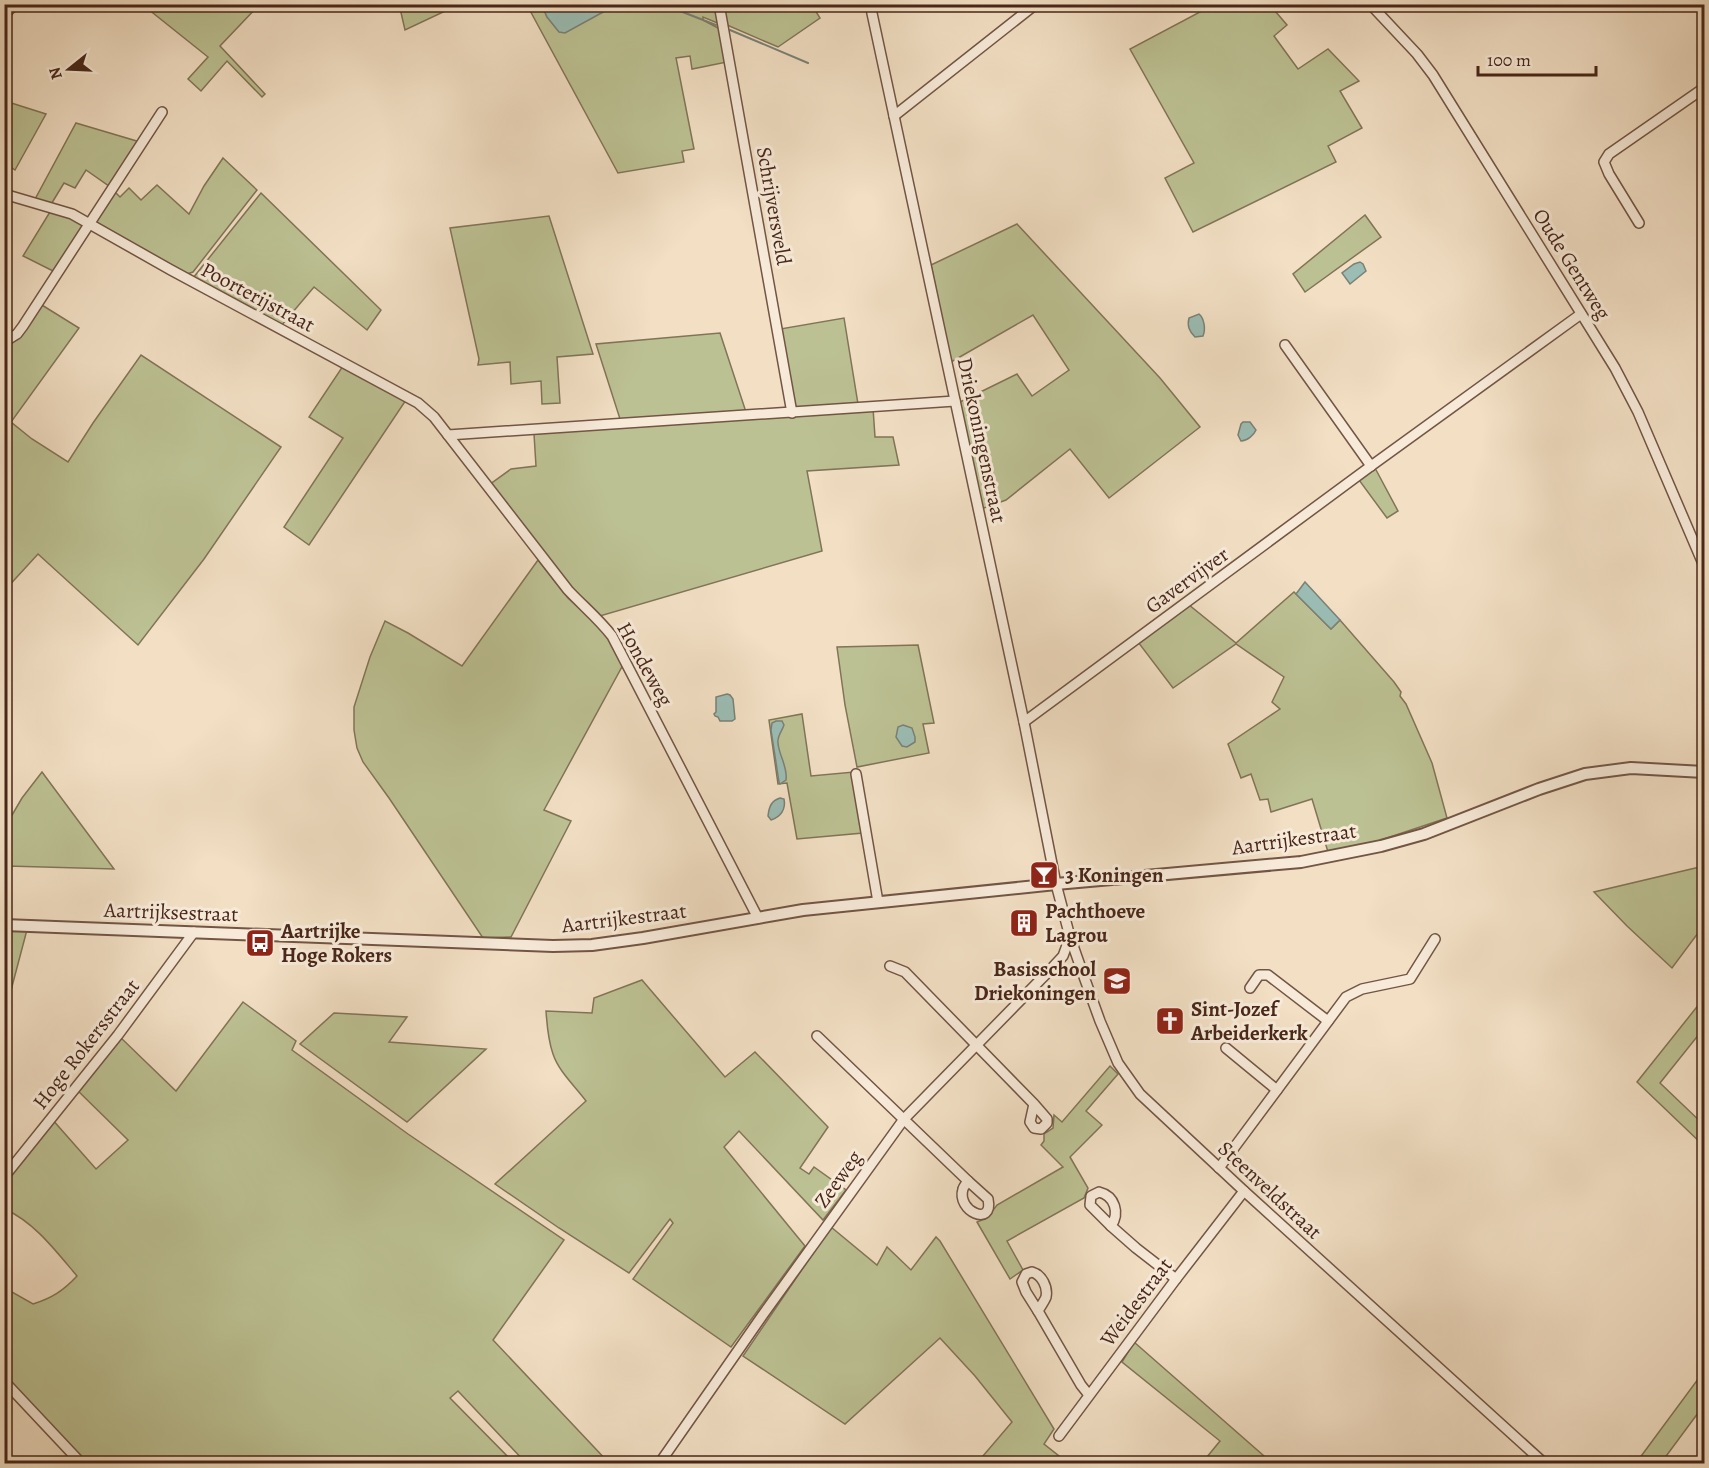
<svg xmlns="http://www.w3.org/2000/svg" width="1709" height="1468" font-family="Alegreya,serif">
<rect width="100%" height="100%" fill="#f2dfc4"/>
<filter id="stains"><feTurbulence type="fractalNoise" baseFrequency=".00333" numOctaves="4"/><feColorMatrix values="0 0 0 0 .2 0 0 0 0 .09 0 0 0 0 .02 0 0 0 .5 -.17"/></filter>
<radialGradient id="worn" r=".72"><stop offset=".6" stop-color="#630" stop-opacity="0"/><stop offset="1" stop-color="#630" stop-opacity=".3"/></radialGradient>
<g fill="#bcc193" stroke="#827456" stroke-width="1.5">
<polygon points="399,4 458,4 458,5 405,30"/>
<polygon points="143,5 259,5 220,46 265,94 262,97 227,61 201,91 188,79 208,57"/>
<polygon points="527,5 542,5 547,17 604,10 598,5 716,5 720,24 703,17 703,20 720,29 727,62 692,69 690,56 676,58 694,149 682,151 684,162 618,173"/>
<polygon points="723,5 812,5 820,18 778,47 727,25"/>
<polygon points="1213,5 1270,5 1287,25 1274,36 1298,69 1328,49 1359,81 1340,91 1362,128 1328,146 1336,162 1193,232 1165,178 1194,163 1130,49"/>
<polygon points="5,101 46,114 15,170 5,163"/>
<polygon points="76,123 140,142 112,184 109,186 86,170 75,188 64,183 50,206 34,201"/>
<polygon points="223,158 257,190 193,272 187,274 181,272 98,225 96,222 113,190 120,197 129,188 141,200 157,185 189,214 204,186"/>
<polygon points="261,193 381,310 367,330 314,287 281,326 193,278"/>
<polygon points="53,207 89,223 57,273 23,256"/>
<polygon points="1365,215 1381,237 1305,292 1293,274"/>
<polygon points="549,216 593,354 557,357 560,403 542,404 541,381 511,384 510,362 478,365 479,359 450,228"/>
<polygon points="1017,224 1160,378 1200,427 1109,498 1070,449 1006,500 981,509 960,402 1017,374 1032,396 1069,370 1033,315 951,362 931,265"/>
<polygon points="37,302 79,328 11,422 32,439 68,462 93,423 141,355 281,447 204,559 138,645 38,554 5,590 5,342 10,339"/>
<polygon points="844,318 858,404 793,408 780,329"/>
<polygon points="720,333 746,412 622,422 620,419 596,344"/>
<polygon points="343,366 406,400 309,545 284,527 343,438 309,417"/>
<polygon points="873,408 875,437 893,437 899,465 807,471 822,551 600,616 579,598 489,485 511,469 536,466 534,434"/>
<polygon points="1375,468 1398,511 1387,518 1359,480"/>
<polygon points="538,560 568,598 607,634 624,663 544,810 571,821 511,937 483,938 389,798 363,762 357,748 354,730 354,707 370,657 385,621 408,633 462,666"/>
<polygon points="1294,592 1331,629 1340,620 1394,682 1401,692 1400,696 1406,704 1432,763 1447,818 1357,848 1328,852 1312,799 1271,812 1268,799 1260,800 1251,774 1241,778 1228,744 1280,709 1272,702 1284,677 1236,644 1173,688 1138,642 1189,605 1236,643"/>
<polygon points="918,645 934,723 923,724 929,753 857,767 845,705 837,647"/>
<polygon points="802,714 811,776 854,772 863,833 797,839 787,783 778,784 769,720"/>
<polygon points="42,772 114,869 7,866 5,886 5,827 22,798"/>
<polygon points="1704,866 1704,925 1672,968 1627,926 1594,892"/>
<polygon points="5,925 28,926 9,998 5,1003"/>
<path d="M 642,980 L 725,1077 L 755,1052 L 828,1127 L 800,1168 L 809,1174 L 814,1167 L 846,1190 L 823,1220 L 739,1131 L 724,1147 L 805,1246 L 731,1347 L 633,1279 L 673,1223 L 670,1219 L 629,1273 L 559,1228 L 495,1184 L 586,1101 C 575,1086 559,1072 553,1054 C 548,1040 547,1026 546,1011 L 592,1013 L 594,998 Z"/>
<polygon points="1704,998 1704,1028 1660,1083 1704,1125 1704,1146 1637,1082"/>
<path d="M 243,1002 L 296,1041 L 292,1050 L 408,1134 L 564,1240 L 493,1340 L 609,1463 L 526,1463 L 458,1391 L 450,1398 L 514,1463 L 82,1463 L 5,1381 L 5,1288 L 33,1304 C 52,1298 63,1291 77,1276 C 55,1250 35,1223 5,1209 L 5,1177 L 51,1118 L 96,1169 L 128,1140 L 75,1088 L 118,1035 L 176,1091 Z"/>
<polygon points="334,1013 407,1017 389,1042 486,1049 407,1122 300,1044"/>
<polygon points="1110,1066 1118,1074 1086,1111 1102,1125 1070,1157 1088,1188 1084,1198 1007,1241 1023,1270 1010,1279 977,1222 987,1218 997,1205 1063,1167 1041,1145 1044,1141 1044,1134 1053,1128 1054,1115 1062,1122"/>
<polygon points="831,1227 877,1265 887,1247 911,1270 936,1237 940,1241 1054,1429 1044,1444 1059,1456 1054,1463 977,1463 1012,1422 975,1376 940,1338 845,1424 743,1356"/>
<polygon points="1134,1342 1272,1463 1202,1463 1220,1441 1122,1362"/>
<polygon points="1704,1371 1704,1405 1661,1463 1636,1463"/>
</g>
<g fill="#9bbdb4" stroke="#7a8176" stroke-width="1.5">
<polygon points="542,5 598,5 605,11 565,33 559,32 547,17"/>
<polygon points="1360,262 1363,264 1366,271 1350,284 1342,273 1354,264"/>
<path d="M 1199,314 C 1204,318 1206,329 1203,336 L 1195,337 C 1189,331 1187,326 1189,318 Z"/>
<path d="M 1243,422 L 1250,422 L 1256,430 C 1254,435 1247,441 1241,441 L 1238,435 L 1241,424 Z"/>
<polygon points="1305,582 1340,620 1331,629 1296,594"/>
<polygon points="727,694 730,695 733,699 735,719 732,721 720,721 718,717 715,716 714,714 716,712 716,697"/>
<path d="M 776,721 L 782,721 L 784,725 C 782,731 777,736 778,743 C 779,756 788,767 786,780 L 780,784 L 779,782 L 771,730 L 772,723 Z"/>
<polygon points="903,725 912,728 915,737 915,742 907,747 902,746 896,737 898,727"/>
<path d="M 780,798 L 784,799 C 786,809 781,817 771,820 L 768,816 C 769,807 771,801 780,798 Z"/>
</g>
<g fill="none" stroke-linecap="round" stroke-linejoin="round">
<g stroke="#7a8176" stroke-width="2">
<polyline points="662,4 716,25"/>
<polyline points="730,30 808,63"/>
</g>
<g stroke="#725544" stroke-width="12">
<g id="minor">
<polyline points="719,4 792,413"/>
<polyline points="870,4 1024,722 1056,884 1070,937 1083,974 1100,1021 1118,1063 1140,1094 1244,1191 1545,1464"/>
<polyline points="1370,4 1417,54 1433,75 1615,368 1638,412 1704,566"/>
<polyline points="4,15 15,4"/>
<polyline points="894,116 1036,4"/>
<path d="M 4,194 L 72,214 L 171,270 L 418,403 L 434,417 L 568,590 C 583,606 599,619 612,636 L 758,918"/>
<polyline points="1639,223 1609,174 1604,162 1609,154 1704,88"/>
<polyline points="4,342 17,334 23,326 162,112"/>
<polyline points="1285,345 1371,466"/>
<polyline points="448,435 955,401"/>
<polyline points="1024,722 1371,466 1581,314"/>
<polyline points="856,774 878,902"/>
<polyline points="890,966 905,972 1034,1104 1030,1122 1034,1128 1041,1129 1047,1123 1047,1119 1034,1104"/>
<polyline points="1250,988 1259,975 1268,975 1328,1021"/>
<polyline points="817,1036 968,1181"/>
<polyline points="1226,1048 1277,1090"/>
<polyline points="1219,1168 1346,997 1362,989 1410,979 1435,939"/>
<polyline points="4,1177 118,1035 194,932"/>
<path d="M 968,1181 L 988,1199 C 994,1228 956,1211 963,1189 C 963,1188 967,1182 968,1181 Z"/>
<path d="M 1099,1192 C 1115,1196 1120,1213 1111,1226 L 1090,1205 L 1091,1196 Z"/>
<polyline points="1111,1226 1136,1248 1176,1279"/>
<path d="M 1032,1272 C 1042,1275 1048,1287 1046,1297 C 1044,1302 1040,1307 1038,1311 L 1026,1292 L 1022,1282 L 1026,1274 Z"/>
<polyline points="1038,1311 1081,1385 1089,1395"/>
<polyline points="4,1381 82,1464"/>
<polyline points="1059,1436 1176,1279 1244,1191"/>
<polyline points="659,1464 762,1316 904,1119 1049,971 1063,956 1070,937"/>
</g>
</g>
<g stroke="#725544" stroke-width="14">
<polyline id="tertiary" points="4,925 553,946 592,945 643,938 803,910 1056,884 1301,862 1381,846 1424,834 1539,789 1585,774 1631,768 1704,772"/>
</g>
<use href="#minor" stroke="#f7ead9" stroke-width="9"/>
<use href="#tertiary" stroke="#f7ead9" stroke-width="10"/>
</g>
<defs>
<g id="bar-square" transform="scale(1.5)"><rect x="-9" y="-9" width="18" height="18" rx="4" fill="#8f2418" stroke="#f7ead9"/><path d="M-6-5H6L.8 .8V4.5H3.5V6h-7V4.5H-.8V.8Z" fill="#fff"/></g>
<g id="building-square" transform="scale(1.5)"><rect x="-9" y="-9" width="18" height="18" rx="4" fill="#8f2418" stroke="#f7ead9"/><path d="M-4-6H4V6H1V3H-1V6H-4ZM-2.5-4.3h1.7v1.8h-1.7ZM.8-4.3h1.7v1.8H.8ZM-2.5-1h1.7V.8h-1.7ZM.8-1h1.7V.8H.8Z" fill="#fff"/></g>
<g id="bus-square" transform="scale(1.5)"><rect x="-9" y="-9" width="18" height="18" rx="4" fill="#8f2418" stroke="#f7ead9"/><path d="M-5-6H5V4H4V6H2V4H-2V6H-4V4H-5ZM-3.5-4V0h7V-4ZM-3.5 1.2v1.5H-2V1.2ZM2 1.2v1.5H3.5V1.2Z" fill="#fff"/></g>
<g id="school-square" transform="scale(1.5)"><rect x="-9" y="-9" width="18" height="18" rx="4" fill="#8f2418" stroke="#f7ead9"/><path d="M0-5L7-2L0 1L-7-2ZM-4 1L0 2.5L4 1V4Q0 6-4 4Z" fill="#fff"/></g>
<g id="church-square" transform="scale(1.5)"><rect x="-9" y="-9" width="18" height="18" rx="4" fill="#8f2418" stroke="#f7ead9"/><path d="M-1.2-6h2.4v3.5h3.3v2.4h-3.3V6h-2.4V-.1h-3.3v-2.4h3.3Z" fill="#fff"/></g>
</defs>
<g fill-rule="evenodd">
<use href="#bar-square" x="1044" y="875"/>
<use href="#building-square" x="1024" y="923"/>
<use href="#bus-square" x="260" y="943"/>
<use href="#school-square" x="1117" y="981"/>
<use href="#church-square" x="1170" y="1021"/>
</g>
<g text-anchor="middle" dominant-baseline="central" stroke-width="6" stroke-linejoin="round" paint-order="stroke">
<g font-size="21" fill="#482719" stroke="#f7ead9">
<text transform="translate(774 206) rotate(80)">Schrijversveld</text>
<text transform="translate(1572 264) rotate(58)">Oude Gentweg</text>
<text transform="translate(258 297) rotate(28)">Poorterijstraat</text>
<text transform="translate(982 440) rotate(78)">Driekoningenstraat</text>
<text transform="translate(1187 580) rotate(-36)">Gavervijver</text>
<text transform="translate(645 664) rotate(61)">Hondeweg</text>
<text transform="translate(1294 839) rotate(-8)">Aartrijkestraat</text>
<text transform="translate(171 912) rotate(2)">Aartrijksestraat</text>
<text transform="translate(624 918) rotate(-7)">Aartrijkestraat</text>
<text transform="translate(86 1044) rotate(-52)">Hoge Rokersstraat</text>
<text transform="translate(838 1179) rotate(-54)">Zeeweg</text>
<text transform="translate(1270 1190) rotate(43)">Steenveldstraat</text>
<text transform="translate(1136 1302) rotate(-53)">Weidestraat</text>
</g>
<g font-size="21" font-weight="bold" fill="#482719" stroke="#f7ead9" text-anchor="start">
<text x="1065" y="875">3 Koningen</text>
<text x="1045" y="911">Pachthoeve<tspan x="1045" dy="24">Lagrou</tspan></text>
<text x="281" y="931">Aartrijke<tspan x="281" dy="24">Hoge Rokers</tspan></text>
<text x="1096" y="969" text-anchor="end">Basisschool<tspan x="1096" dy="24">Driekoningen</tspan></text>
<text x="1191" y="1009">Sint-Jozef<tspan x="1191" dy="24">Arbeiderkerk</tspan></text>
</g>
</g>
<rect width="1709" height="1468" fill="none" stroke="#f2dfc4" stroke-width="24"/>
<rect x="6" y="6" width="1697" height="1456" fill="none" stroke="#482719" stroke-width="3"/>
<rect x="12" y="12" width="1685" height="1444" fill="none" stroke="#482719" stroke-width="1.5"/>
<g transform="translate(69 69) rotate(252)" stroke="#f7ead9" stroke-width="4.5" paint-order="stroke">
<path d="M0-4.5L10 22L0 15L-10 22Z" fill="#482719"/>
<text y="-9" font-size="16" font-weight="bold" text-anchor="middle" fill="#482719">N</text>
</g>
<path d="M1478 66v9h118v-9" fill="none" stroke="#482719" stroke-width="3"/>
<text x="1487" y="66" font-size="18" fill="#482719" stroke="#f7ead9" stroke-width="4.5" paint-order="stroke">100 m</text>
<rect width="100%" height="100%" filter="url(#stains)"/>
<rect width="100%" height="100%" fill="url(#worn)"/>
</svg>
